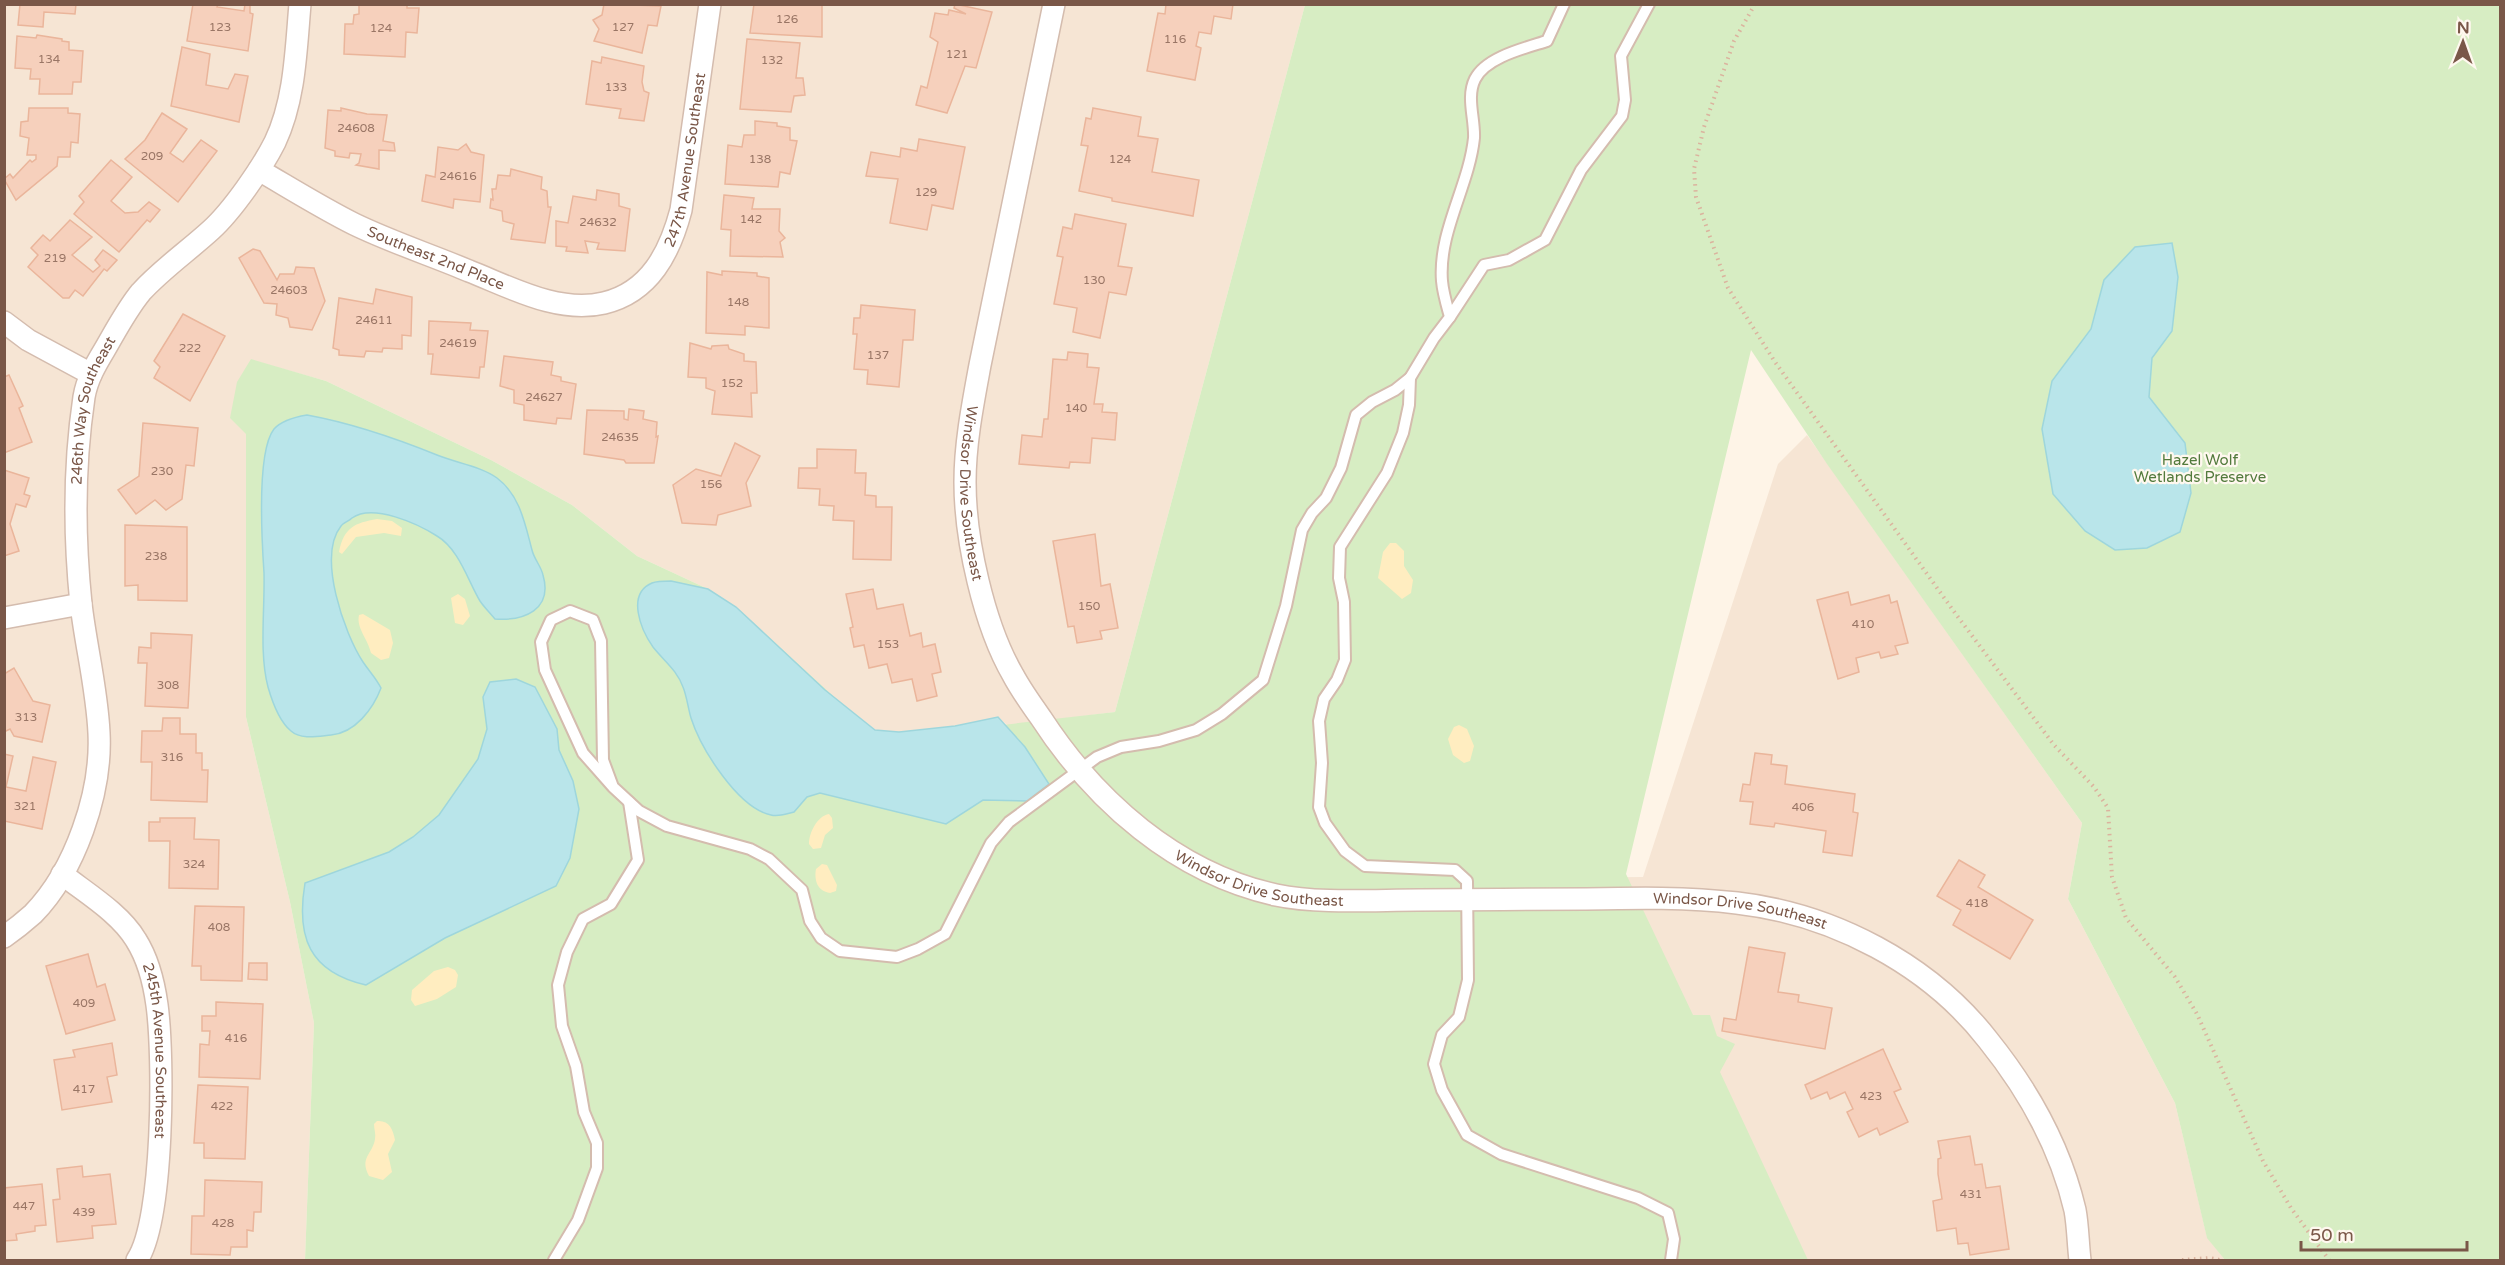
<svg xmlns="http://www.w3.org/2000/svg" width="2505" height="1265" font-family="'Varela Round',sans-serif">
<rect width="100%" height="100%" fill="#fef4e7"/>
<polygon fill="#f6e5d4" points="5,4 1305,5 1115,712 1068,718 1390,879 1643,877 1778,464 1807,435 2082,823 2068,899 2175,1103 2207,1237 2225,1260 1807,1260 1052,765 998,717 955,726 899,732 875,730 825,690 736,607 708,589 637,556 572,505 491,460 326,381 251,360 246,434 246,717 290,902 314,1023 305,1260 5,1260"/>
<polygon fill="#d7edc3" points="1305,5 2500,5 2500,1260 2225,1260 2207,1238 2175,1103 2068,899 2082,823 1827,464 1751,350 1626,874 1693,1015 1710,1015 1717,1036 1735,1044 1720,1072 1808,1260 305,1260 314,1023 290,902 246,717 246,434 230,418 237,382 251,359 326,381 491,460 572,505 637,556 708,589 736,607 880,739 1115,712"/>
<g fill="#ffedc0">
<path d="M 377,519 L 392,521 L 402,528 L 401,536 L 384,533 L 356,537 L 342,554 L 339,552 C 344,527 355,523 377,519 Z"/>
<polygon points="1390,543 1396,543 1404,551 1404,566 1413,580 1411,593 1402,599 1378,578 1383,552"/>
<polygon points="458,594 465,599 470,616 463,625 455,623 451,598"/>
<path d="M 363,614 L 390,630 L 393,643 L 389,658 L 381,660 L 371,653 C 368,639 356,628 359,615 Z"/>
<polygon points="1459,725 1467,729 1474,746 1470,761 1464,763 1453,755 1448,739 1454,727"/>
<path d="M 829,814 L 832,818 L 833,828 L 825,835 L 821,848 L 813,849 L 809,844 C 809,833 817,816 829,814 Z"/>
<path d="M 822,864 L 827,865 L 837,885 L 836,891 L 830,893 C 817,891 814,880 816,869 Z"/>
<polygon points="448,967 455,970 458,975 456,987 437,999 415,1006 411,1000 412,990 434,971"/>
<path d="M 377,1121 C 389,1120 393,1129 395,1140 L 388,1154 L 392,1172 L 383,1180 L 369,1176 C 359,1157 373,1154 375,1139 C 376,1134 374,1129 374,1124 Z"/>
</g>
<g fill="#b9e5ea" stroke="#9ed6dc" stroke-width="1.5">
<polygon points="2172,243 2178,277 2172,331 2152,358 2149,397 2185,443 2191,493 2180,532 2147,548 2115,550 2085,531 2053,494 2042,429 2052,381 2091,329 2104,280 2135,247"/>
<path d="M 307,415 C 351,423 395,438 437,455 C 456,463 480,466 497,478 C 520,495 525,524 532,550 C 534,559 541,566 543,575 C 553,610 524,621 495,619 C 490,613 484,607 480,601 C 468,581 459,549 437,536 C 418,524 373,503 352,518 C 349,521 343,523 341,526 C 317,556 344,633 363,662 C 369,671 376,678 381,688 C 373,709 355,733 331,735 C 319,736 301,740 291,731 C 280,722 272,701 268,687 C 259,653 265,609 264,573 C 262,543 256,452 274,429 C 282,420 295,417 307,415 Z"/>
<path d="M 671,581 L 708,589 L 736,607 L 825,690 L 875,730 L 899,732 L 955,726 L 998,717 L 1025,747 L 1049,784 L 1027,801 L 983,800 L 946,824 L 820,793 L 807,797 L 794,812 C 787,814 778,817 771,815 C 738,808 701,749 691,718 C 688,708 687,697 683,687 C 677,670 664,661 653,647 C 641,630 626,594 652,583 C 657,581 665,581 671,581 Z"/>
<path d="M 516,679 L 535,687 L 557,729 L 559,750 L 573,781 L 579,809 L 570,858 L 556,886 L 445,938 L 366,985 C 309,972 296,937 305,883 L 389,852 L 413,837 L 439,815 L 478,759 L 487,729 L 483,697 L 490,682 Z"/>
</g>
<g fill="#f6d0bc" stroke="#eab59b" stroke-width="1.5">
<polygon points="20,4 76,4 75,14 44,12 43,27 18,25"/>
<polygon points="193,4 218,4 217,7 244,11 245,4 250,4 250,13 253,14 248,51 187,41"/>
<polygon points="359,4 407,4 407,8 419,8 417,33 406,32 405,57 344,54 345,24 353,24 354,15 359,14"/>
<polygon points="604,4 661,6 657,26 648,25 642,53 594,41 599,29 593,20 602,15"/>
<polygon points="754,4 822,4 822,37 750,33"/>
<polygon points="955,4 992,12 976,68 965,66 947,113 916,105 921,86 927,88 938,42 930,37 935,13 948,15 949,10 966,14 954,8"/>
<polygon points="1166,4 1233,4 1231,19 1214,16 1211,34 1199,32 1196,46 1201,48 1195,80 1147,71 1158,13 1165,14"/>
<polygon points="37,35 62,39 62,41 69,42 69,50 83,51 81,82 73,82 72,94 39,94 40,79 30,79 31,69 15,68 17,36 36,38"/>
<polygon points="747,39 800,43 796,78 803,78 805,95 794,96 791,112 740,109"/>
<polygon points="182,47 210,54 206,85 228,89 235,74 248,76 239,122 171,106"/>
<polygon points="602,57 644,66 642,82 644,91 649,93 644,121 619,118 621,109 586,104 592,61 601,63"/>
<polygon points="29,108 68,108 68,113 80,114 78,143 71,142 70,157 58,157 57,166 16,200 4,179 10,174 13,178 30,160 32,162 36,159 36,155 27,155 29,138 20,136 21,122 28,121"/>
<polygon points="341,108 367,114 387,115 383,141 394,143 395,151 379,150 379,169 356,165 359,163 361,154 350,153 349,158 335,156 335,151 325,148 328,110 341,111"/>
<polygon points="1093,108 1141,117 1138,136 1158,139 1152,172 1199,180 1193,216 1112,201 1112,198 1079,191 1088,146 1081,145 1086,118 1091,119"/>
<polygon points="162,113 187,129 170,153 183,162 201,140 217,151 178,202 125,159 145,140"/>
<polygon points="755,121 777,123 777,126 790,128 790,140 797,141 790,174 780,172 778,187 725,184 728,145 742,147 744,135 755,135"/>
<polygon points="919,139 965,147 953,209 932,205 927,230 890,223 898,179 866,176 871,152 900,157 901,148 917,151"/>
<polygon points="466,144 471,152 484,155 480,202 454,199 453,208 422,201 426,175 435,177 438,147 458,150"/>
<polygon points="111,160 132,177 111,201 125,213 138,212 149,202 160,210 150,222 147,220 119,252 74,214 84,202 79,196"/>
<polygon points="511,169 542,177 541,189 547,191 548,207 551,207 545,243 511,239 514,224 503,221 502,211 490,208 491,199 493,200 492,189 496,189 498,175 510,176"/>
<polygon points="597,190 619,194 619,206 630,209 625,251 597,249 599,243 585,241 588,253 566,251 567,247 556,246 556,221 568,223 573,196 596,200"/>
<polygon points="724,195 754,198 752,209 780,209 779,231 785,238 780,242 783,257 730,256 731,230 721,229"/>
<polygon points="1075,214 1126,224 1118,266 1132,268 1126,295 1109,292 1100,338 1073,332 1077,308 1054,304 1063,257 1057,256 1063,227 1072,229"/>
<polygon points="70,220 92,237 72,255 93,272 100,266 95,260 103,250 117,260 107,271 104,269 83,296 75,290 69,298 63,298 28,267 38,255 31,248 43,235 50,241"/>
<polygon points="253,249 260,251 277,280 280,274 294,274 296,267 314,268 325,301 312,330 290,327 288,318 276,315 277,304 264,303 239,258"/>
<polygon points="722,271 757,273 757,276 769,278 769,328 745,326 745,335 706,333 707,272 722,275"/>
<polygon points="376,289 412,297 411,336 402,335 402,349 383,348 382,352 366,351 364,357 339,355 339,350 333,348 339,298 373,304"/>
<polygon points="861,305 915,310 913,340 903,340 899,387 867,384 868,370 854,369 857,334 853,334 854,318 860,318"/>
<polygon points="183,314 225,336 190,401 154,378 160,367 154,361"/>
<polygon points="429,321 471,323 470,330 488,331 484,367 480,367 479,378 431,374 433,354 428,354"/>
<polygon points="690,343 711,349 712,346 728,345 729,349 744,354 744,361 756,362 757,393 751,393 752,417 712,414 715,391 706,388 706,378 688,377"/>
<polygon points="1068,352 1088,354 1087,367 1099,368 1094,404 1103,404 1102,412 1117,413 1115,440 1092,438 1090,463 1070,462 1069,468 1019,464 1022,435 1042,437 1044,419 1048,419 1053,359 1067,360"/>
<polygon points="504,356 553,362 551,375 561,377 561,381 576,384 571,419 557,418 556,424 524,420 524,405 514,403 514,390 500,386"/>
<polygon points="9,375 23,406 19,408 32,442 4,453 4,377"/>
<polygon points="629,409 644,411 643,419 657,422 656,437 658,436 654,463 626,463 624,460 584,454 587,410 624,411 624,419 628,420"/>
<polygon points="143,423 198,428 194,466 186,465 182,499 166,510 155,500 136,514 118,490 139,476"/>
<polygon points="735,443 760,456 746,483 751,506 718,515 716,525 682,523 673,485 696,469 721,476"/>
<polygon points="817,449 856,450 855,473 866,473 865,495 876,496 876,507 892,507 891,560 853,559 854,521 833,520 834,506 819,505 820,489 798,488 799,468 817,468"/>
<polygon points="4,470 29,478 24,494 30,496 26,507 16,504 10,524 19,551 4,556"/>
<polygon points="125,525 187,527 187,601 138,600 138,585 125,586"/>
<polygon points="1095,534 1101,586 1110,584 1118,628 1100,631 1102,639 1077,643 1074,626 1068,627 1053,541"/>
<polygon points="873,589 877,609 903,604 910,636 921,633 923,647 935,644 941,672 932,674 937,696 917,701 912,679 892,683 887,664 869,668 864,645 854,647 850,628 853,627 846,594"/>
<polygon points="1848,592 1851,605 1889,595 1891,603 1897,601 1908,643 1895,646 1898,654 1881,658 1879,652 1856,658 1859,672 1838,679 1817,600"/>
<polygon points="151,633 192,635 188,708 145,706 147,663 138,663 139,647 151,648"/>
<polygon points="14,668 33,701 50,705 42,742 14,736 10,729 4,732 4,674"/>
<polygon points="163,718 180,718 180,734 196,734 196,753 202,753 202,770 208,770 207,802 151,800 152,762 141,762 142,731 162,731"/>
<polygon points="1755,753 1772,755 1771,764 1787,766 1785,784 1855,794 1853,812 1858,813 1852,856 1823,852 1826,831 1775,823 1774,827 1750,824 1753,802 1740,801 1743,784 1750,785"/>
<polygon points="4,754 13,756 6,787 26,791 33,757 56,762 42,829 4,821"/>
<polygon points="160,818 195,818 194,839 219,840 218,889 169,888 170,841 149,841 149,822 160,822"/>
<polygon points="1959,860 1985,875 1978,887 2033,920 2010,959 1953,925 1961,910 1937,896"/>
<polygon points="195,906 244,907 242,981 201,980 201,966 192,966"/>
<polygon points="1749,947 1785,953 1778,992 1799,995 1798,1002 1832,1008 1825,1049 1722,1031 1724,1018 1736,1020"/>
<polygon points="88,954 97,987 105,984 115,1020 66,1034 46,966"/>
<polygon points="249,963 267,963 267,980 248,979"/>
<polygon points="216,1002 263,1004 260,1079 199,1077 200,1044 209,1045 210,1031 202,1031 202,1016 216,1016"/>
<polygon points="112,1043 117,1075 107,1077 112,1102 62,1110 54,1060 75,1057 73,1050"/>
<polygon points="1883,1049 1901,1089 1894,1092 1908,1122 1880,1135 1877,1128 1859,1137 1847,1112 1853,1109 1845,1092 1830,1099 1827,1092 1811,1099 1805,1085"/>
<polygon points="198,1085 248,1087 245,1159 204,1158 204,1143 194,1143"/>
<polygon points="1970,1136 1975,1165 1982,1164 1986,1188 2000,1186 2009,1249 1970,1255 1968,1243 1958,1244 1956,1228 1937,1231 1933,1201 1942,1199 1938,1174 1938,1159 1941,1158 1938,1141"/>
<polygon points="82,1166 83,1177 110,1174 116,1224 92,1226 93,1238 57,1242 53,1200 60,1199 57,1169"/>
<polygon points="205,1180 262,1182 261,1212 254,1212 253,1231 247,1230 247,1247 231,1247 230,1255 191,1254 192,1216 204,1216"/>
<polygon points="42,1184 46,1225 35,1226 35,1231 16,1234 17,1240 4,1241 4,1188"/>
</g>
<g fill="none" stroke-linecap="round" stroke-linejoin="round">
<g stroke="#d4bcae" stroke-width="14">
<g id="lane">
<polyline points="1450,317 1484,265 1509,260 1545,240 1581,170 1622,116 1625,100 1621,56 1649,4"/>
<polyline points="1410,378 1409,405 1403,433 1387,473 1340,547 1339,578 1344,602 1345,660 1337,680 1324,699 1319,721 1322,763 1319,807 1325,823 1345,851 1365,866 1455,870 1467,881 1468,980 1459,1017 1442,1035 1434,1064 1442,1090 1467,1135 1501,1154 1638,1198 1668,1213 1674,1239 1671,1260"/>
<path d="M 613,787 L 603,760 L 601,641 L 593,620 L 570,611 L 551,620 L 541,642 L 545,670 L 583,753 L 613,787 L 639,811 L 667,826 L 750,849 L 769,859 L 802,890 L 810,921 L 821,938 L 840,951 L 897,957 L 918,949 L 945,934 L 991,843 L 1009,822 L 1097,757 L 1121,747 L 1159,741 L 1196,730 L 1222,714 L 1263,680 L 1286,606 L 1302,530 L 1312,513 L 1326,498 L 1341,468 L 1356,415 L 1372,402 L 1395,390 L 1410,378 L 1434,338 L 1450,317 C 1447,306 1443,293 1442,281 C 1438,232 1469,186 1474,138 C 1475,119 1466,97 1475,79 C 1486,57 1525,48 1547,41 L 1564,4"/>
<polyline points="554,1260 578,1220 597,1168 597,1143 584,1112 576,1066 562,1026 558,985 567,952 583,919 611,904 638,860 629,802"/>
</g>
</g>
<g stroke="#d4bcae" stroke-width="24">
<g id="street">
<path id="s1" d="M 1054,4 L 980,365 C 973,403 965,443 965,482 C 965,540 984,625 1013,675 C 1021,690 1031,704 1041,718 C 1095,801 1176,873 1276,895 C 1318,904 1374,900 1418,900 C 1474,900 1530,899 1586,899 C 1636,898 1687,897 1737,903 C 1833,914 1929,964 1988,1040 C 2029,1091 2060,1146 2075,1210 C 2078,1226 2078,1244 2080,1260"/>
<path id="s2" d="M 259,170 C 290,188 322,208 354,224 C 391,242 431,255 469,271 C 510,287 558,314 604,303 C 650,292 670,252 681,210 L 710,4"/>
<polyline points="4,322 28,340 91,374"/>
<polyline points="4,618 81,604"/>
<path id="s3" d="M 62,874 C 86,893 120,913 136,940 C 148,959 154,983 157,1005 C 164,1056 164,1220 137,1260"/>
<path id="s4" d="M 4,937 C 14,930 24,922 33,914 C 75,871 102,793 99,733 C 97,689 86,647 81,604 C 74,536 74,464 84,397 C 87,379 96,364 105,349 C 116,330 127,309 141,292 C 162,269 188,251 211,230 C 232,211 262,168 275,142 C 295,100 296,50 300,4"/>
</g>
</g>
<g stroke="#dbb39e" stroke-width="4" stroke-dasharray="1.5 4.5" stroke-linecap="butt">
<polyline points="1755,4 1734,41 1704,127 1694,169 1696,197 1728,288 1775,362 1955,613 2054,745 2094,787 2108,808 2112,877 2126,918 2175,977 2197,1014 2263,1161 2291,1208 2329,1260"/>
<polyline points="2182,1260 2210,1258 2220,1260"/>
</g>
<use href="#lane" stroke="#fff" stroke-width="10"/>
<use href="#street" stroke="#fff" stroke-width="21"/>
</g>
<g text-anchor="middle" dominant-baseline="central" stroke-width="4.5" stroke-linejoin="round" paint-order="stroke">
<g font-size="12" fill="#997565">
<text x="787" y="19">126</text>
<text x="220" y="27">123</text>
<text x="623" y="27">127</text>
<text x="381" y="28">124</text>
<text x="1175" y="39">116</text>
<text x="957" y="54">121</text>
<text x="49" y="59">134</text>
<text x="772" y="60">132</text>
<text x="616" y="87">133</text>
<text x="356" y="128">24608</text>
<text x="152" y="156">209</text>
<text x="760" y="159">138</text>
<text x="1120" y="159">124</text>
<text x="458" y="176">24616</text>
<text x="926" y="192">129</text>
<text x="751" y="219">142</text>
<text x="598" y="222">24632</text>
<text x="55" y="258">219</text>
<text x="1094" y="280">130</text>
<text x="289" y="290">24603</text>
<text x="738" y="302">148</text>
<text x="374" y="320">24611</text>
<text x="458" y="343">24619</text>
<text x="190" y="348">222</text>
<text x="878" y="355">137</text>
<text x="732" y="383">152</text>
<text x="544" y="397">24627</text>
<text x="1076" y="408">140</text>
<text x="620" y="437">24635</text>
<text x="162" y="471">230</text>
<text x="711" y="484">156</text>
<text x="156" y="556">238</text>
<text x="1089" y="606">150</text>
<text x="1863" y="624">410</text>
<text x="888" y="644">153</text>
<text x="168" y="685">308</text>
<text x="26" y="717">313</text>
<text x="172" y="757">316</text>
<text x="25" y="806">321</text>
<text x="1803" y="807">406</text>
<text x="194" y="864">324</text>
<text x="1977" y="903">418</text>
<text x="219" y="927">408</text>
<text x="84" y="1003">409</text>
<text x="236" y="1038">416</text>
<text x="84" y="1089">417</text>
<text x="1871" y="1096">423</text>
<text x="222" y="1106">422</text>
<text x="1971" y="1194">431</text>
<text x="24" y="1206">447</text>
<text x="84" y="1212">439</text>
<text x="223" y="1223">428</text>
</g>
<g font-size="15" fill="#7a5748" stroke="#fff8ef">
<text stroke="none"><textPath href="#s2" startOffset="552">247th Avenue Southeast</textPath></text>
<text stroke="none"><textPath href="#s2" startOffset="198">Southeast 2nd Place</textPath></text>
<text stroke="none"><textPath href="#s4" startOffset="561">246th Way Southeast</textPath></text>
<text stroke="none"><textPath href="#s1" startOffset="498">Windsor Drive Southeast</textPath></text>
<text stroke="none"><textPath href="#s1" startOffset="1020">Windsor Drive Southeast</textPath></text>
<text stroke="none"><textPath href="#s1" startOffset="1506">Windsor Drive Southeast</textPath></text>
<text stroke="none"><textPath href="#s3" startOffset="214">245th Avenue Southeast</textPath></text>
</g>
<g font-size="15" fill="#527a3c" stroke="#fff8ef">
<text x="2200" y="460">Hazel Wolf<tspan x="2200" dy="17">Wetlands Preserve</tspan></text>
</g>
</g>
<rect width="2505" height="1265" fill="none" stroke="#7a5748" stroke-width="12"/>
<g transform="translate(2463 42) rotate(1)" stroke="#fff8ef" stroke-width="4.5" paint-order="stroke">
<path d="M0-4.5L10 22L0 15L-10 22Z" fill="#7a5748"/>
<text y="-9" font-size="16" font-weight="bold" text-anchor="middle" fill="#7a5748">N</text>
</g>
<path d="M2301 1241v9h166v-9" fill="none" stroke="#7a5748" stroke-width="3"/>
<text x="2310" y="1241" font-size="18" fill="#7a5748" stroke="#fff8ef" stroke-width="4.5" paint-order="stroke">50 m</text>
</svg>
